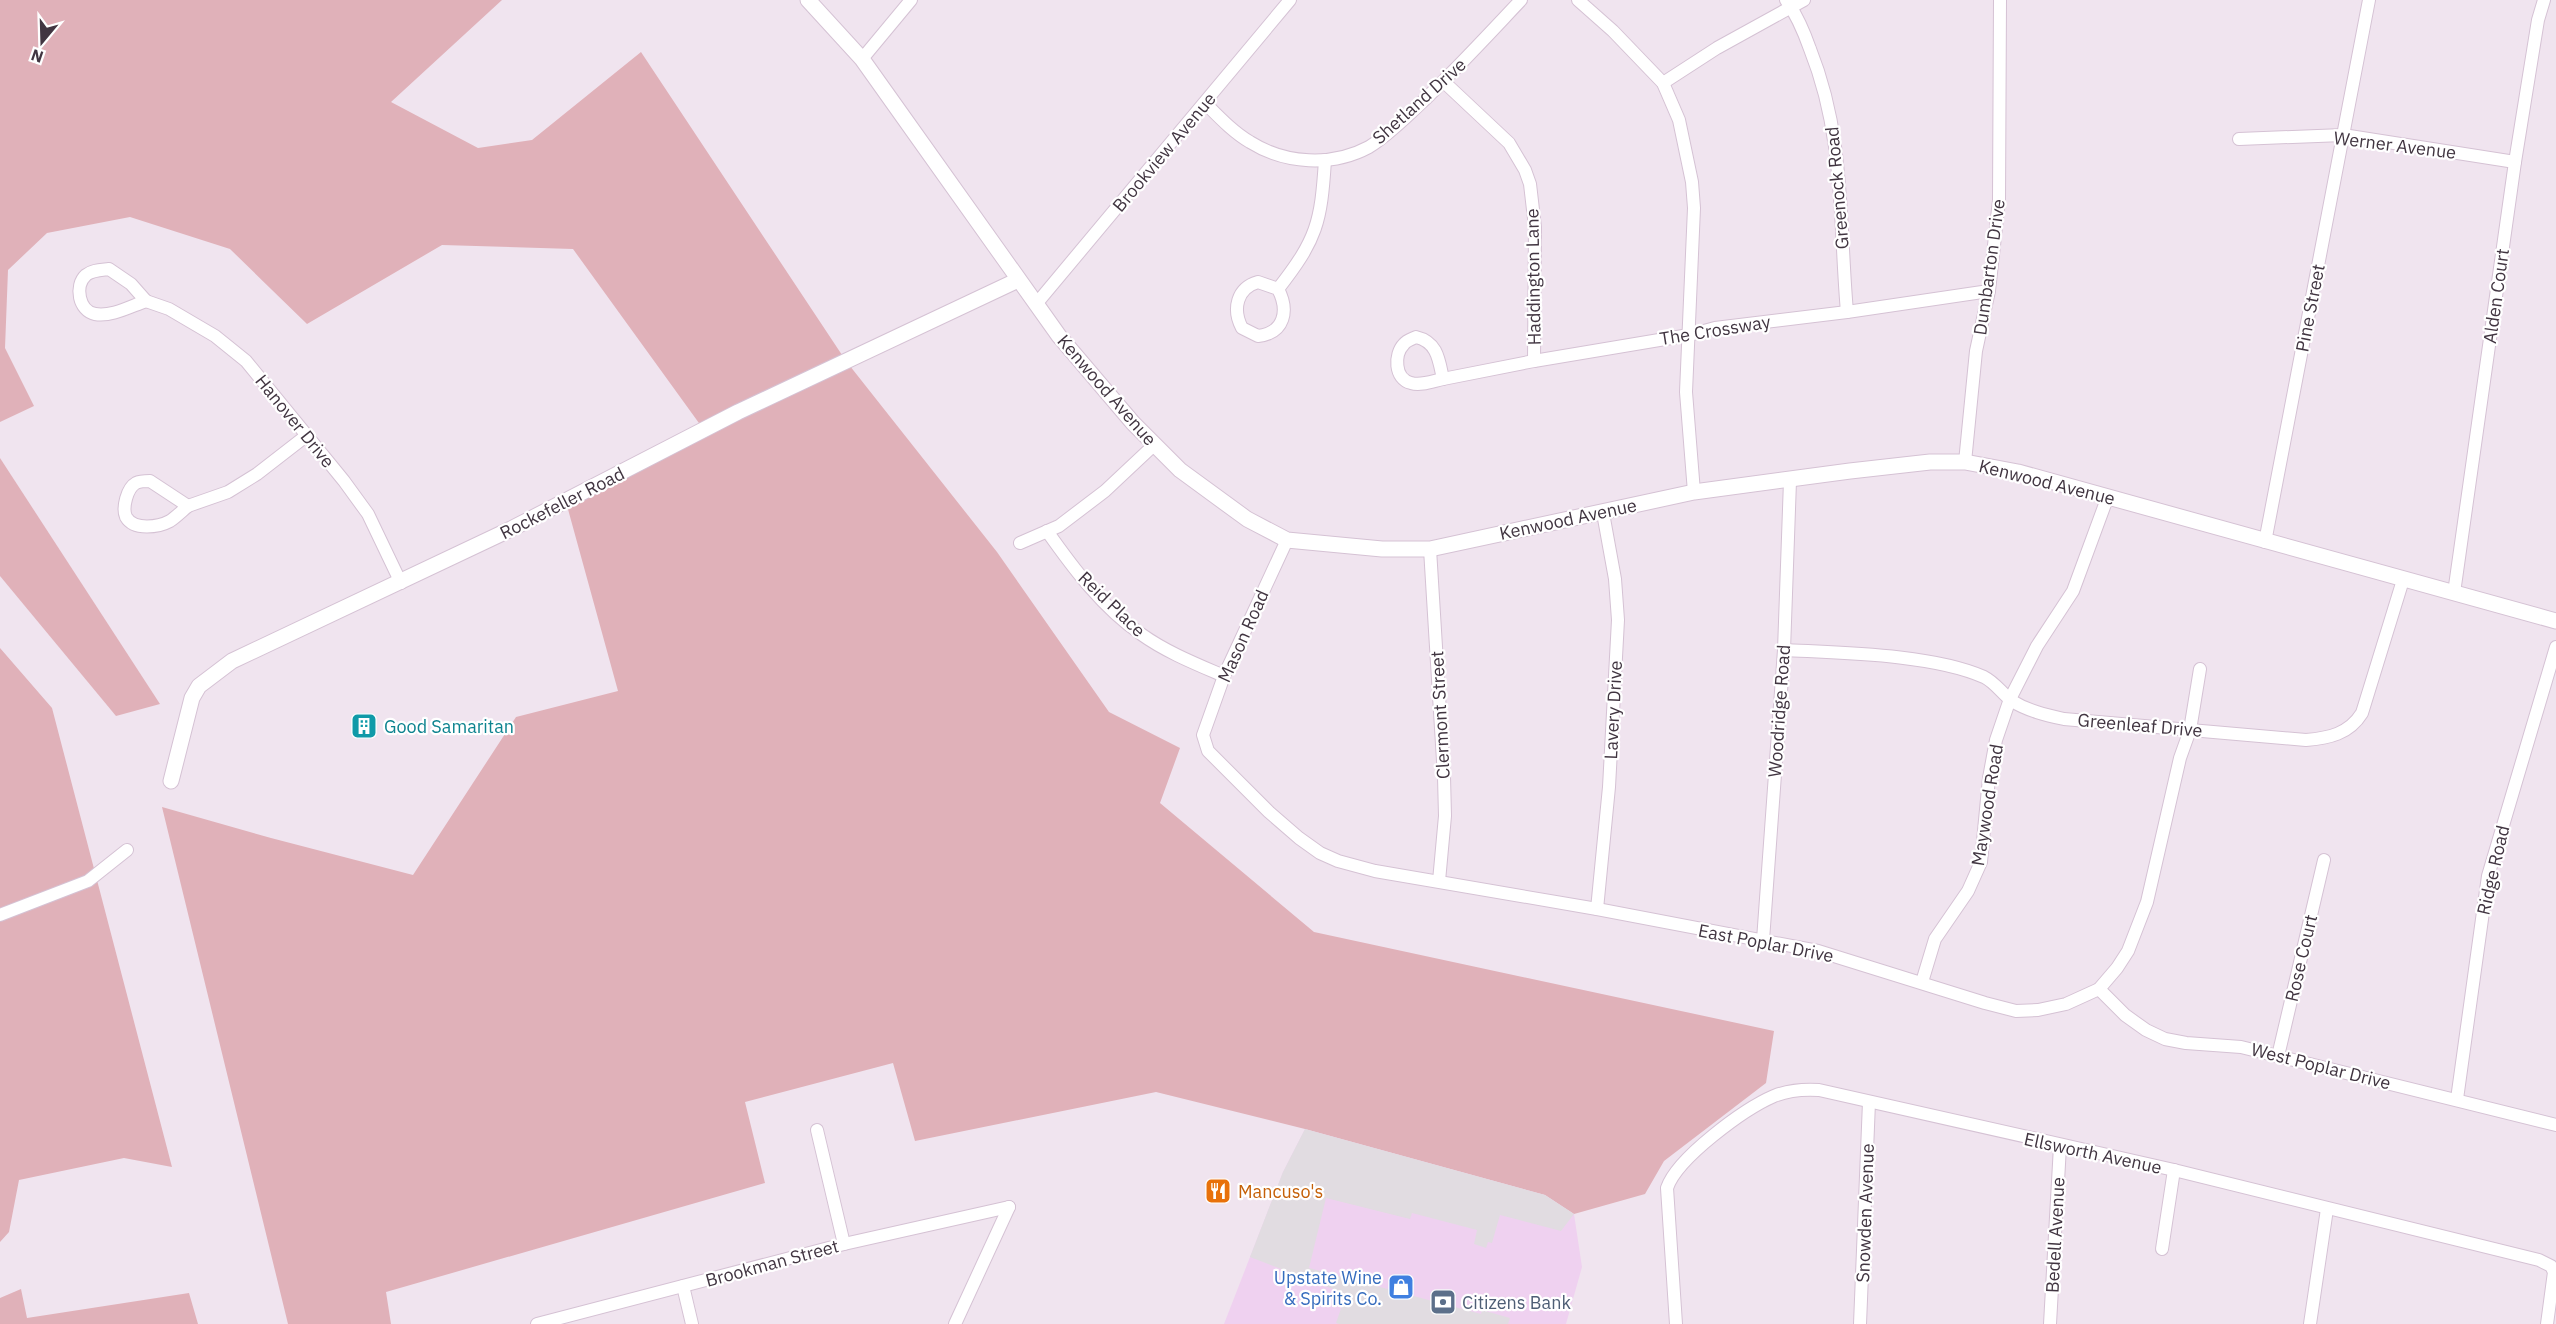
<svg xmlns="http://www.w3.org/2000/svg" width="2556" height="1324" font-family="'IBM Plex Sans',sans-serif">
<rect width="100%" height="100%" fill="#f0e4ef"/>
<polygon fill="#efd1f0" points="1305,1129 1545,1195 1574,1214 1582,1267 1566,1324 1224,1324 1283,1172"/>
<g fill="#e0b1b9">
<polygon points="0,0 502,0 391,102 478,148 532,140 641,52 846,361 997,552 1109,712 1180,748 1160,803 1314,932 1774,1031 1766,1083 1664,1161 1645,1194 1574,1214 1545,1195 1305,1129 1156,1092 915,1141 893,1063 745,1102 765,1183 386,1292 391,1324 288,1324 162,807 271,838 413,875 516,717 618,691 566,502 704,430 573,249 442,245 307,324 230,249 130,217 47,233 8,270 5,348 34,406 0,422"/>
<polygon points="0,458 160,704 116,716 0,576"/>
<polygon points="0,648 52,708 172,1167 124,1158 19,1180 9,1232 0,1242"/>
<polygon points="21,1289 27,1318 189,1293 198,1324 0,1324 0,1298"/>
</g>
<polygon fill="#e1dce1" points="1305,1129 1545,1195 1574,1214 1561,1231 1500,1215 1492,1243 1488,1242 1486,1248 1474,1244 1477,1230 1412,1213 1410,1219 1326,1198 1309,1268 1481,1314 1482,1310 1510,1318 1508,1324 1339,1324 1336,1323 1346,1294 1250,1257 1283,1172"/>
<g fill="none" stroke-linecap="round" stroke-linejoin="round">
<g stroke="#d5c2d4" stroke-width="14">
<g id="minor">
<polyline points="1578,0 1613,31 1663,83 1679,120 1692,182 1694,208 1686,392 1694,492"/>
<path d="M 1786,0 C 1797,15 1804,32 1810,49 C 1845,136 1839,221 1847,312"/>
<polyline points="862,59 911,0"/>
<polyline points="1444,82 1509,143 1525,170 1530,184 1535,227 1534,361"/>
<polyline points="1663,83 1717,48 1804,0"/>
<path d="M 1205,103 C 1219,117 1233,132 1250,142 C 1285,164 1332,167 1369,147 C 1387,136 1403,120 1418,106 C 1454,72 1487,36 1521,0"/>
<polyline points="2239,139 2343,135 2515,162"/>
<path d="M 109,269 L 131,284 L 146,301 C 131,306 112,317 95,314 C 79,311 74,286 86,275 C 92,270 101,270 109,269 Z"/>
<path d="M 1258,282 L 1278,289 C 1289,310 1285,333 1258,336 L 1242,328 C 1232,309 1237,288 1258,282 Z"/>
<path d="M 1278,289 C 1317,239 1321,223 1325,160"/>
<polyline points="146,301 169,309 215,336 246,361 344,481 368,514 401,583"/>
<polyline points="1037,303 1290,0"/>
<path d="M 1416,337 C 1438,342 1439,361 1443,379 C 1433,381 1421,386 1411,383 C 1394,379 1394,354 1404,344 C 1407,340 1412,339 1416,337 Z"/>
<polyline points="1443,379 1534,361 1689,335 1715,328 1847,312 1989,291"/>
<polyline points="1965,462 1976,351 1989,291 1999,200 2000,0"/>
<path d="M 150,481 L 188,506 C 182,511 176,517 170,521 C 159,527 134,531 126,517 C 122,508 127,488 136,483 C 140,481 146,481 150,481 Z"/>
<polyline points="188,506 228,492 257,474 306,436"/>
<path d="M 1047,531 C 1073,568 1103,608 1141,634 C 1166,652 1196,664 1224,676"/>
<polyline points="1287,540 1224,676 1203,735 1208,751 1269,812 1299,838 1320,853 1338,861 1375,871 1597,909 1818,951 1985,1003 2016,1011 2038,1010 2066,1004 2099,989 2117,968 2128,951 2147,902 2180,758 2190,730 2200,669"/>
<polyline points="2265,542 2369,0"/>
<polyline points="1020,543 1059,526 1105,491 1154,445"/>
<polyline points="1430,549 1444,777 1445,816 1439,881"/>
<polyline points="2454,593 2515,162 2538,20 2544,0"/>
<path d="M 1784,650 C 1841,653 1932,654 1984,677 C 1996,683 2002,694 2012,701 C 2028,711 2046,715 2064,719 L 2306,740 C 2329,738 2349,734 2362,713 L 2403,580"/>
<polyline points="1597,909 1609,787 1618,620 1615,579 1603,513"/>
<polyline points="0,915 88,881 127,850"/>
<polyline points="1763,940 1784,650 1790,481"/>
<polyline points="1922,982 1935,939 1968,891 1981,862 1989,778 1996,740 2010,699 2037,646 2073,591 2108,496"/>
<polyline points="2099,989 2125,1015 2146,1030 2165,1039 2186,1043 2241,1047 2556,1125"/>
<polyline points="2278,1056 2324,860"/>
<polyline points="2457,1099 2488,876 2556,647"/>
<polyline points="817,1130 844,1244"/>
<polyline points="2162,1249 2174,1170"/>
<polyline points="683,1286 692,1324"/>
<polyline points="537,1324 844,1244 1009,1207"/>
<polyline points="955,1324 1009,1207"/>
<path d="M 1676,1324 L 1667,1188 C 1677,1158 1744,1109 1774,1096 C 1789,1090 1803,1089 1819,1090 L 2174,1170 L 2539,1260 L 2551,1266 L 2554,1272 L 2547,1324"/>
<polyline points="1860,1324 1869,1102"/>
<polyline points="2050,1324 2060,1146"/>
<polyline points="2310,1324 2327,1209"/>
</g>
</g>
<g stroke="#d5c2d4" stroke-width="17">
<g id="tertiary">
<polyline points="808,0 862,59 1059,336 1133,423 1180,470 1247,519 1287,540 1382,549 1430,549 1694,492 1850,471 1930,462 1965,462 2018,472 2556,621"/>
<polyline points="171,781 192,698 199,686 232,661 511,529 738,412 1018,280"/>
</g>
</g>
<use href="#minor" stroke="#fff" stroke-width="12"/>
<use href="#tertiary" stroke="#fff" stroke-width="15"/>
</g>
<defs>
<g id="building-square" transform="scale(1.35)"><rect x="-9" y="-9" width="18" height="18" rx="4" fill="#0f9aa8" stroke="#fff"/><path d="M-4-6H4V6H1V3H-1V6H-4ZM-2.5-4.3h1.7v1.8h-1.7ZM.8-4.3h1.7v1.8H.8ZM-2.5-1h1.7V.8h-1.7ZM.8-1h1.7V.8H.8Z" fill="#fff"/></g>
<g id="restaurant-square" transform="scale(1.35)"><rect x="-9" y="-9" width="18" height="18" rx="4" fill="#e8710a" stroke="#fff"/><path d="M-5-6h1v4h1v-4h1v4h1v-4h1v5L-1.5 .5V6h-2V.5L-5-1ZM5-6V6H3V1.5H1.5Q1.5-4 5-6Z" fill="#fff"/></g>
<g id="shop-square" transform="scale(1.35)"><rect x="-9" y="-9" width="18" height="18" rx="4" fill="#3f7fe0" stroke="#fff"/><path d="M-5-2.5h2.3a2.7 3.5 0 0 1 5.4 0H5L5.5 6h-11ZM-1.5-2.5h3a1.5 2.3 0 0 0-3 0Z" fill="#fff"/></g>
<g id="bank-square" transform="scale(1.35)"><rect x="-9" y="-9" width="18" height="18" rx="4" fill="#5c6f8a" stroke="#fff"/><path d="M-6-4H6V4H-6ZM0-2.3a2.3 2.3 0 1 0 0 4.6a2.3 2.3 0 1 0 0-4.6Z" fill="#fff"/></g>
</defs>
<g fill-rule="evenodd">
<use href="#building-square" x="364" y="726"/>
<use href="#restaurant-square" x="1218" y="1191"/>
<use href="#shop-square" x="1401" y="1287"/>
<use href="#bank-square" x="1443" y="1302"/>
</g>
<g text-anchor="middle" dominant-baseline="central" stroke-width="4.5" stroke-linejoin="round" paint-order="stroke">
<g font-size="18" fill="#413541" stroke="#fff">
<text transform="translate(1419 101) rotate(-42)">Shetland Drive</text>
<text transform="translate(2395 145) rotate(7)">Werner Avenue</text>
<text transform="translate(1164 152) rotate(-50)">Brookview Avenue</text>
<text transform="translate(1837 188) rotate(-95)">Greenock Road</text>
<text transform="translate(1989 267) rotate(-82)">Dumbarton Drive</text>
<text transform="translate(1533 277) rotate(-91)">Haddington Lane</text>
<text transform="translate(2496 296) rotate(-82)">Alden Court</text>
<text transform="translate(2310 308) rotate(-79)">Pine Street</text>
<text transform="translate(1715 330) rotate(-9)">The Crossway</text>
<text transform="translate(1107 390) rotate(49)">Kenwood Avenue</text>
<text transform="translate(295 421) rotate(51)">Hanover Drive</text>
<text transform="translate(2047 482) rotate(14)">Kenwood Avenue</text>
<text transform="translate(562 503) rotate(-27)">Rockefeller Road</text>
<text transform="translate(1568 519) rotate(-12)">Kenwood Avenue</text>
<text transform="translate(1112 604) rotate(44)">Reid Place</text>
<text transform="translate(1243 636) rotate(-66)">Mason Road</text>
<text transform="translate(1613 710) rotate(-87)">Lavery Drive</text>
<text transform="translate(1779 711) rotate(-86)">Woodridge Road</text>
<text transform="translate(1440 715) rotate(-93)">Clermont Street</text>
<text transform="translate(2140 725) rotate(5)">Greenleaf Drive</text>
<text transform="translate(1987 805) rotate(-81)">Maywood Road</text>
<text transform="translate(2493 870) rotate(-77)">Ridge Road</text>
<text transform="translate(1766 943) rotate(11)">East Poplar Drive</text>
<text transform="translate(2301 958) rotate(-77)">Rose Court</text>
<text transform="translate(2321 1066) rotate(14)">West Poplar Drive</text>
<text transform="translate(2093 1153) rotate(12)">Ellsworth Avenue</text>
<text transform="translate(1865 1213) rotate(-88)">Snowden Avenue</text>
<text transform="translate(2055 1235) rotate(-87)">Bedell Avenue</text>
<text transform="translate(772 1263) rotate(-15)">Brookman Street</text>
</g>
<g font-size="18" fill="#0d838f" stroke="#fff" text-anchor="start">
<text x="384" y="726">Good Samaritan</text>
</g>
<g font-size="18" fill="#c56008" stroke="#fff" text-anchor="start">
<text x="1238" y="1191">Mancuso's</text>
</g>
<g font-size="18" fill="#366cbe" stroke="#fff" text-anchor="end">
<text x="1382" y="1277">Upstate Wine<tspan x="1382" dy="21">&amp; Spirits Co.</tspan></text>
</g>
<g font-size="18" fill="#4e5e75" stroke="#fff" text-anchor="start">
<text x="1462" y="1302">Citizens Bank</text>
</g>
</g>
<g transform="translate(42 42) rotate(199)" stroke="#ffffff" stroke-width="4.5" paint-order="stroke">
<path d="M0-4.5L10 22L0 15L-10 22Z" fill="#413541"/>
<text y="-9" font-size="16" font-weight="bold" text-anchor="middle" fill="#413541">N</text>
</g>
</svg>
